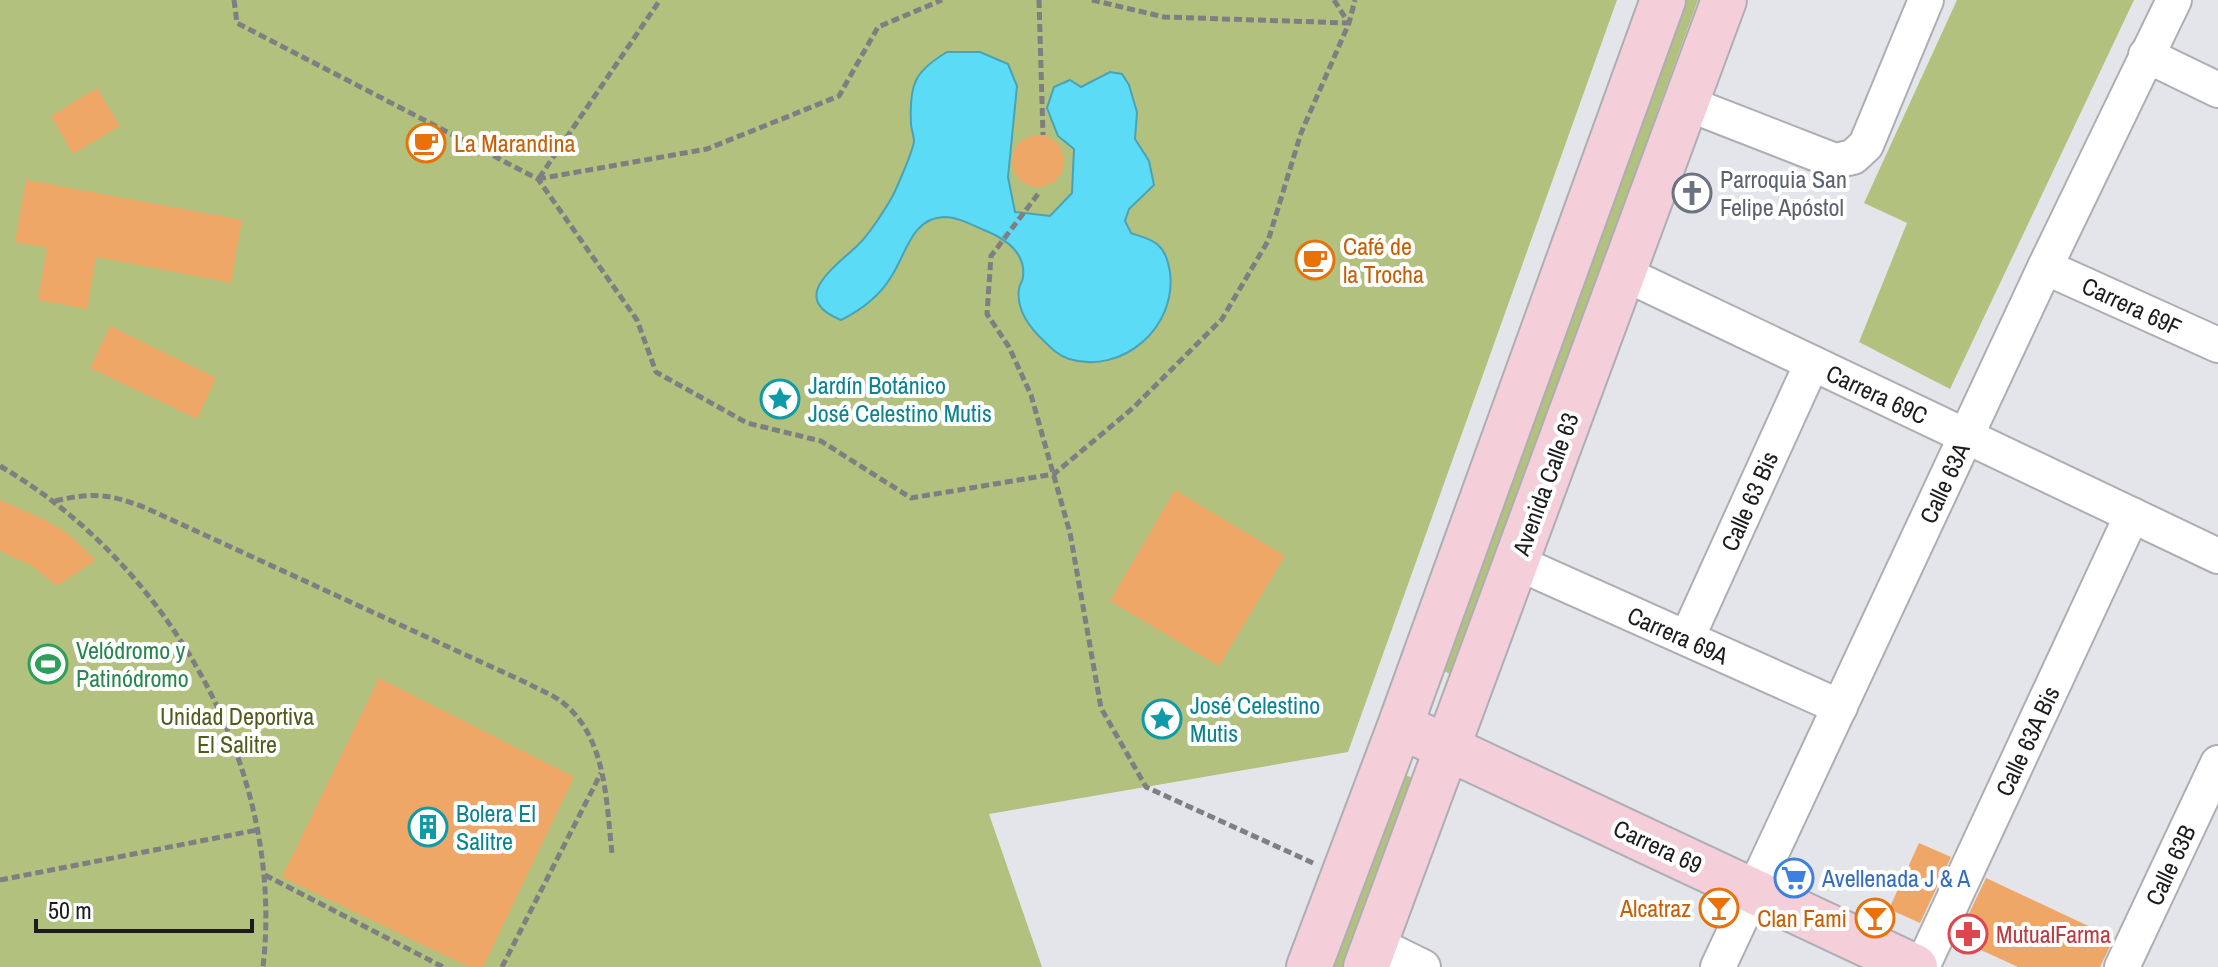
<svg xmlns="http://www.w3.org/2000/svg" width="2218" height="967" font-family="'Archivo Narrow',sans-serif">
<rect width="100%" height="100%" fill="#e4e5eb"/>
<g fill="#b2c17d">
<polygon points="0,0 1617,0 1348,752 989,814 1042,967 0,967"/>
<polygon points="1674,0 1698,0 1452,675 1440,669"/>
<polygon points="1957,0 2134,0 1950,389 1859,342 1907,223 1864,203"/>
<polygon points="1399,772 1417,780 1349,967 1328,967"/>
</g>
<path fill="#5cdbf6" stroke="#49a2b6" stroke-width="2" d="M 947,52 L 980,52 L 1008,64 L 1017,86 L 1008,177 L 1015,212 L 1050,216 L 1072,193 L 1074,149 L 1058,136 L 1047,108 L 1054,87 L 1070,80 L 1081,87 L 1110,72 L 1122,74 L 1129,85 L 1137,112 L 1135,139 L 1149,161 L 1154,185 L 1129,209 L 1125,221 L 1131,233 C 1139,236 1152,239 1158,245 C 1166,252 1168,262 1170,272 C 1177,327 1123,375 1069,359 C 1059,356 1051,348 1044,341 C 1030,328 1016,310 1019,289 C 1019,285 1023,281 1023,277 C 1026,252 1004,238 984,230 C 972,225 958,217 944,217 C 911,218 906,255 891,277 C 879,297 861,310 841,320 C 786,298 837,266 859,244 C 871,232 882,214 891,199 C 896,190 913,151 914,141 C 914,135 911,129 911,123 C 909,84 915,71 947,52 Z"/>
<g fill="#eea766">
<polygon points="97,88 120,126 73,154 51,116"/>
<circle cx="1038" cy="161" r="26"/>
<polygon points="26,180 242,220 231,283 96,257 87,309 38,300 47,248 15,242"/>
<polygon points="110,326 216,378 197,419 90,368"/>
<polygon points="1175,490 1285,556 1219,666 1110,601"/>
<polygon points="0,500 41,518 67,533 96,560 57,586 32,566 0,551"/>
<polygon points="379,678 574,777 483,967 469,967 282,877"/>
<polygon points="1919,843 1951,857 1920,923 1889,909"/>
<polygon points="1986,878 2114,938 2100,967 2018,967 1957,939"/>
</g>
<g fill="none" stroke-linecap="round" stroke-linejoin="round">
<g stroke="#adaeb4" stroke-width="38">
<g id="street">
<polyline points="2146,55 2218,90"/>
<polyline points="1686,103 1835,161 1853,157 1866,145 1926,0"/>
<polyline points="2045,267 2218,345"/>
<polyline points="1623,273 2218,556"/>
<polyline points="1516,562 1840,707"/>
<polyline points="1687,638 1812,363"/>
<polyline points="1374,943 1423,967"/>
<polyline points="1718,967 2045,267 2174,0"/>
<polyline points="1922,967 2132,515"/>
<polyline points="2122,967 2218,763"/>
</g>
</g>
<g stroke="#adaeb4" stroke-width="48">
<g id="secondary">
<polyline points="1420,735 1915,967"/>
<polyline points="1309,967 1400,726 1663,0"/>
<polyline points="1366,967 1724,0"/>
</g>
</g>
<g stroke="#7e7e83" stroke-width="5" stroke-dasharray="8 4" stroke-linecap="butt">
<polyline points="234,0 237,23 538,179 637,320 656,372 747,423 821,441 911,498 1054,474 1133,408 1222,319 1268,241 1301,133 1349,23 1355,0"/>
<polyline points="1039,0 1043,135"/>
<polyline points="1092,0 1164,17 1349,23"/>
<polyline points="1334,0 1348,22"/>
<polyline points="539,178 660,0"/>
<polyline points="538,179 707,149 839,96 878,27 942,0"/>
<polyline points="1038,194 991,256 987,314 1009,347 1031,395 1070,533 1101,708 1146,787 1313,863"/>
<path d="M 0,466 C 169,564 286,770 263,967"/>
<path d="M 55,501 C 93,492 110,494 146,508 L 529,684 C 540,690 553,695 562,702 C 607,737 606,802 612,853"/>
<polyline points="265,875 443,967"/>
<polyline points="0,880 257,830"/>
<polyline points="502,967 601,773"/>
</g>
<use href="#street" stroke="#fff" stroke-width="34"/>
<use href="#secondary" stroke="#f4ced8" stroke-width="44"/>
</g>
<defs>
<g id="cafe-ring" transform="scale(2)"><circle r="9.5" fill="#fff" stroke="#e8710a" stroke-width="1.5"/><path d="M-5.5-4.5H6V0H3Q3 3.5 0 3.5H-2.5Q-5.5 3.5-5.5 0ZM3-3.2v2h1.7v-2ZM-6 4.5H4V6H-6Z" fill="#e8710a"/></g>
<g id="church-ring" transform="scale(2)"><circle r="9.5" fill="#fff" stroke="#6b7280" stroke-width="1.5"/><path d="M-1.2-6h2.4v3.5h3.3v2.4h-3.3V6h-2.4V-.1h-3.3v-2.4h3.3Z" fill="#6b7280"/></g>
<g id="sight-ring" transform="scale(2)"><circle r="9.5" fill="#fff" stroke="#0f9aa8" stroke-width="1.5"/><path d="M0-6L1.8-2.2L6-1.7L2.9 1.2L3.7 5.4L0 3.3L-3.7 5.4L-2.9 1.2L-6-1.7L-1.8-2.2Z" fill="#0f9aa8"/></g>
<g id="stadium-ring" transform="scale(2)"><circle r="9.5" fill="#fff" stroke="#2e9e5b" stroke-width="1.5"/><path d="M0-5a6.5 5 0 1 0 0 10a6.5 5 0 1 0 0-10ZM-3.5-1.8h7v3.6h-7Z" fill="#2e9e5b"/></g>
<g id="building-ring" transform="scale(2)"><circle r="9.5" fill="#fff" stroke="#0f9aa8" stroke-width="1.5"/><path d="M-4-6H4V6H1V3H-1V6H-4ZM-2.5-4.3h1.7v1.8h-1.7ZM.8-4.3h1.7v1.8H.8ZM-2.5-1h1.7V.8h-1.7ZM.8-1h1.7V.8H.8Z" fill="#0f9aa8"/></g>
<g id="supermarket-ring" transform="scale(2)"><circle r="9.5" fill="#fff" stroke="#3f7fe0" stroke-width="1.5"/><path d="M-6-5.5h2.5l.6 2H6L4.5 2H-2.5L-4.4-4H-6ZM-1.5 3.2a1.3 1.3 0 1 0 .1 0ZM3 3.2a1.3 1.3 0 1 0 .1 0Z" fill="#3f7fe0"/></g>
<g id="bar-ring" transform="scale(2)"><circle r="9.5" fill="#fff" stroke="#e8710a" stroke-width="1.5"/><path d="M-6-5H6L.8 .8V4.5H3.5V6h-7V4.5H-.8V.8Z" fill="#e8710a"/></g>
<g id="pharmacy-ring" transform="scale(2)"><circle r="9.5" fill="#fff" stroke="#e0444e" stroke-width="1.5"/><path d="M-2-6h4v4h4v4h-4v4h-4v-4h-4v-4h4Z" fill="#e0444e"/></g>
</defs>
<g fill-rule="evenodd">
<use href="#cafe-ring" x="426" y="143"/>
<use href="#church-ring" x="1692" y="193"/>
<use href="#cafe-ring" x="1315" y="260"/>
<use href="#sight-ring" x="780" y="399"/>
<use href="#stadium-ring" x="48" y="664"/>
<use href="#sight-ring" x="1162" y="719"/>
<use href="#building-ring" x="428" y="827"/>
<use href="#supermarket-ring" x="1794" y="878"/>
<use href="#bar-ring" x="1719" y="908"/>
<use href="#bar-ring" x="1875" y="918"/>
<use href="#pharmacy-ring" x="1968" y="934"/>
</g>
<g text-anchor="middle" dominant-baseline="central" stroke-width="8" stroke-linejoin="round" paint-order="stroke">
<g font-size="24" fill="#c56008" stroke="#fff" text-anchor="start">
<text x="454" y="143">La Marandina</text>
<text x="1343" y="246">Café de<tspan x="1343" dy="28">la Trocha</tspan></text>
<text x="1691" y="908" text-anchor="end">Alcatraz</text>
<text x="1847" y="918" text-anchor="end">Clan Fami</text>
</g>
<g font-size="24" fill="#5b616d" stroke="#fff" text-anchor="start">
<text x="1720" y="179">Parroquia San<tspan x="1720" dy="28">Felipe Apóstol</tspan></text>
</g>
<g font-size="24" fill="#1c1c1f" stroke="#fff">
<text transform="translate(2132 306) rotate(25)">Carrera 69F</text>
<text transform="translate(1877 394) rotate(25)">Carrera 69C</text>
<text transform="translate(1944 483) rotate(-65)">Calle 63A</text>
<text transform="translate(1545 484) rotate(-70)">Avenida Calle 63</text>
<text transform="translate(1749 501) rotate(-66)">Calle 63 Bis</text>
<text transform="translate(1678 635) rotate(24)">Carrera 69A</text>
<text transform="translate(2027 741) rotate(-65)">Calle 63A Bis</text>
<text transform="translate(1658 846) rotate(25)">Carrera 69</text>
<text transform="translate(2170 865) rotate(-65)">Calle 63B</text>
</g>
<g font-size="24" fill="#0d838f" stroke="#fff" text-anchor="start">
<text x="808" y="385">Jardín Botánico<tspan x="808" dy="28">José Celestino Mutis</tspan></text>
<text x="1190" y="705">José Celestino<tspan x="1190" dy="28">Mutis</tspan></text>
<text x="456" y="813">Bolera El<tspan x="456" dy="28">Salitre</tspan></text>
</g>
<g font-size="24" fill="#27864d" stroke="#fff" text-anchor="start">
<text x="76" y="650">Velódromo y<tspan x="76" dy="28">Patinódromo</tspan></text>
</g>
<g font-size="24" fill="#505c1c" stroke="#fff">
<text x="237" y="716">Unidad Deportiva<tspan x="237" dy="28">El Salitre</tspan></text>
</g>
<g font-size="24" fill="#366cbe" stroke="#fff" text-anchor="start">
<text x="1822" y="878">Avellenada J &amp; A</text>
</g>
<g font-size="24" fill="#be3a42" stroke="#fff" text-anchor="start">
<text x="1996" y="934">MutualFarma</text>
</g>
</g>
<path d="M36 919v12h216v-12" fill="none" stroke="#1c1c1f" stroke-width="4"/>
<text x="48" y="919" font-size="24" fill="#1c1c1f" stroke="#ffffff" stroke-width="6" paint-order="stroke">50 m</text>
</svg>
